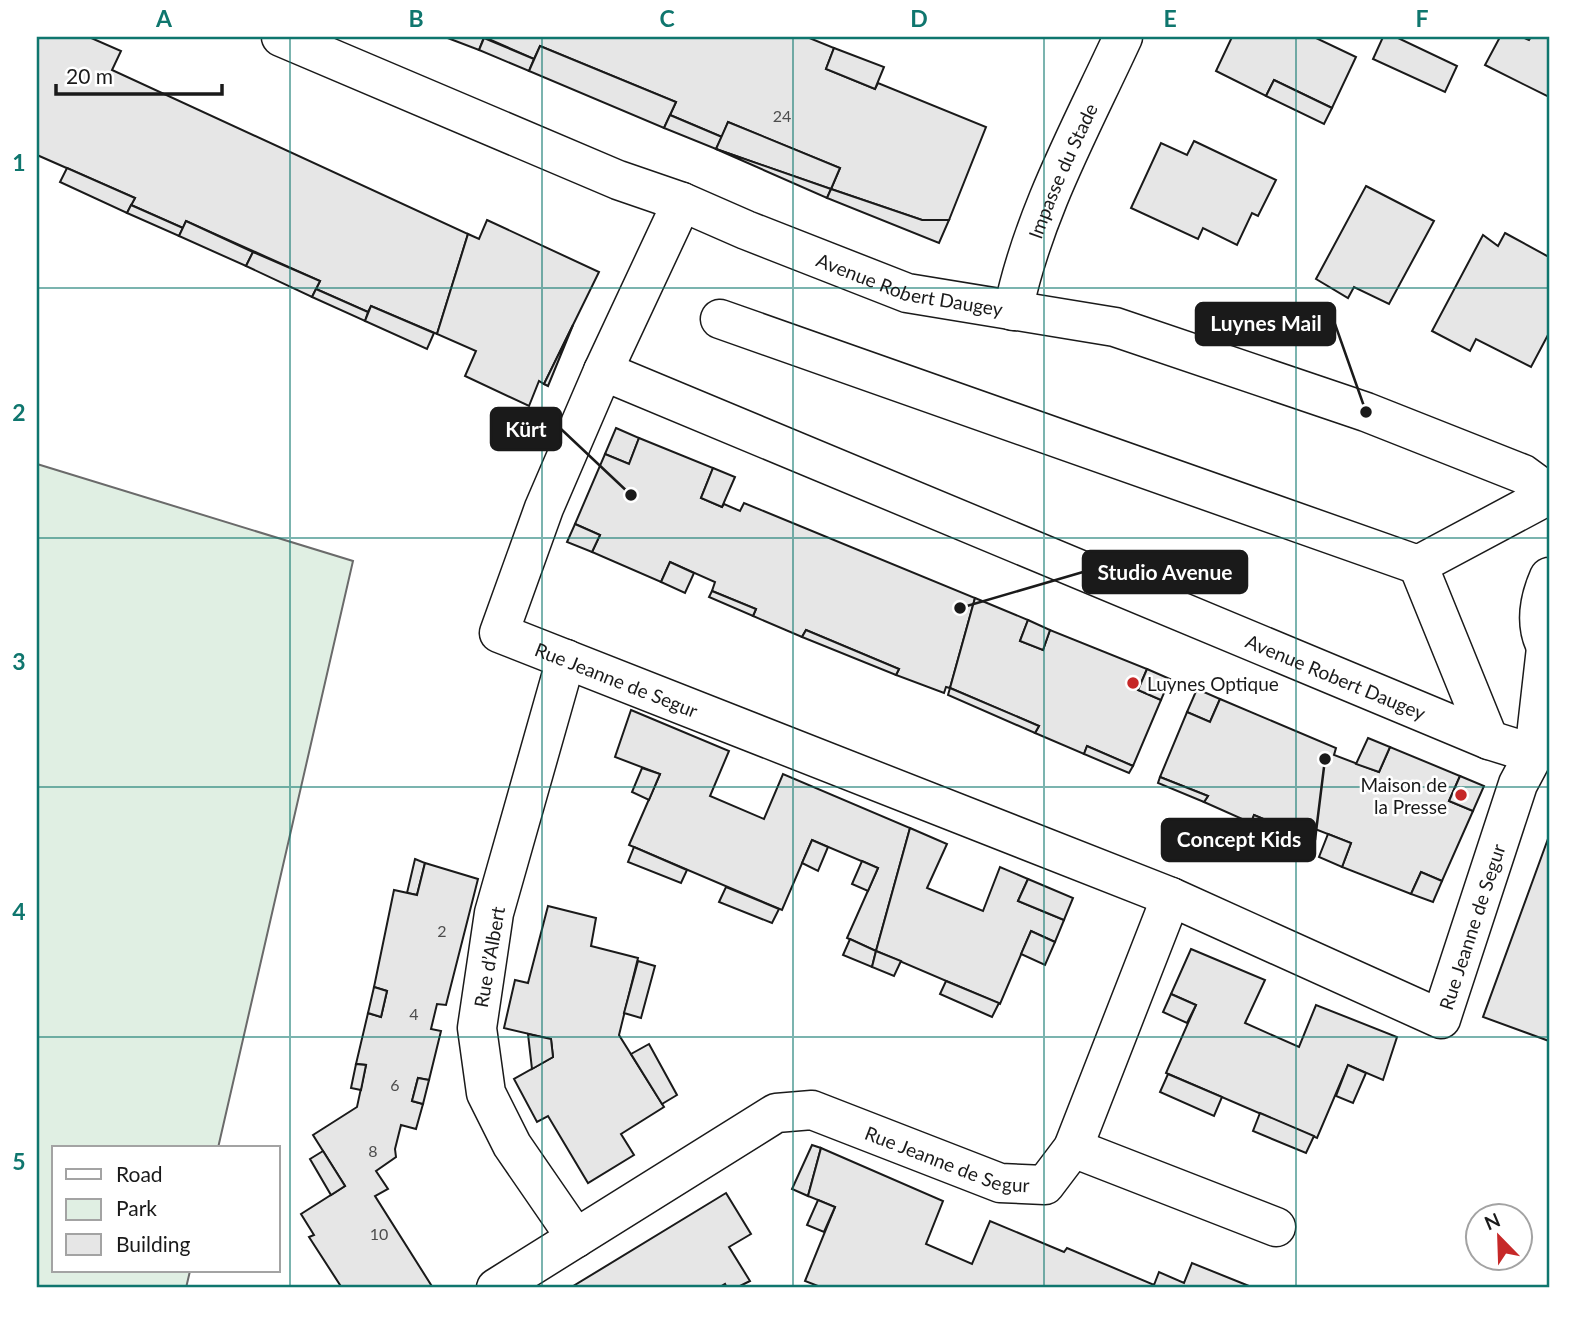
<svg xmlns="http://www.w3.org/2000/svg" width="1586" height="1325" font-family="Lato,sans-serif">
<rect width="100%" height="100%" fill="#fff"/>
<polygon fill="#e0efe3" stroke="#6a6a6a" stroke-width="2" points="37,464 353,561 218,1148 54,1148 54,1271 190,1271 186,1288 37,1288"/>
<g fill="#e6e6e6" stroke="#1a1a1a" stroke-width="2">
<polygon points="37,37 89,37 121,51 112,70 468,234 437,334 371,306 368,312 316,289 320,281 186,221 183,228 131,205 135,198 37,155"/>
<polygon points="445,37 484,37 479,50"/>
<polygon points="484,37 807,37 834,48 826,69 875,89 878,83 986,127 949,220 922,220 831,189 840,168 728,122 722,137 670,115 676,102 540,46 534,59"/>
<polygon points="1232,37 1314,37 1356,57 1332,108 1274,80 1266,96 1216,71"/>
<polygon points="1383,37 1396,37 1457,66 1445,92 1373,59"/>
<polygon points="1500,37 1522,37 1529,40 1531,37 1549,37 1549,97 1485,65"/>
<polygon points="484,38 534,59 529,71 479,50"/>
<polygon points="540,46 676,102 664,128 529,71"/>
<polygon points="834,48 884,67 875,89 826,69"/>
<polygon points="1274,80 1332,108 1324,124 1266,96"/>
<polygon points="670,115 722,137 716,149 664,128"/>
<polygon points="728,122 840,168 831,189 716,149"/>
<polygon points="1194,141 1276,180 1258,216 1252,213 1237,245 1203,228 1198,239 1131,208 1161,143 1187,155"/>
<polygon points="716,149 831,189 827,198"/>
<polygon points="67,168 135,198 127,213 60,182"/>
<polygon points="1366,186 1434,221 1389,304 1354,287 1348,298 1316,279"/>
<polygon points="831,189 922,220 949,220 939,243 827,198"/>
<polygon points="131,205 183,228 179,236 127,213"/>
<polygon points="487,220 599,272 544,384 539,381 529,406 465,376 476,351 437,334 468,234 479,239"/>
<polygon points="186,221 253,252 246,266 179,236"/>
<polygon points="1505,233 1549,257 1549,333 1531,367 1476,339 1470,351 1432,331 1483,235 1498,246"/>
<polygon points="253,252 320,281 312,297 246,266"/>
<polygon points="316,289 368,312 365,321 312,297"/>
<polygon points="371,306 434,333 427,349 365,321"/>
<polygon points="573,325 548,386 544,384"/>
<polygon points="616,428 639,438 629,464 605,454"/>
<polygon points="639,438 713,468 701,498 722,507 724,504 740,511 744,503 975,598 950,688 946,687 944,693 896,675 899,669 806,630 802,637 753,616 756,609 712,591 715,582 670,562 661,582 592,552 600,535 575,524 605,454 629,464"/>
<polygon points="713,468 735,477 722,507 701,498"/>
<polygon points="575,524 600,535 592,552 567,542"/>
<polygon points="670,562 694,573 685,593 661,582"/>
<polygon points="712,591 756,609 753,616 709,597"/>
<polygon points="975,598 1028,620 1020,641 1043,650 1050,630 1147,669 1138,690 1161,700 1133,766 1087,746 1084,754 1035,733 1039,726 950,688"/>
<polygon points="1028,620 1050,630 1043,650 1020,641"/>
<polygon points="806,630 899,669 896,675 802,637"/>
<polygon points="1147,669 1170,679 1161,700 1138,690"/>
<polygon points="950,688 1039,726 1035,733 948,695"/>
<polygon points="1197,689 1220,699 1210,722 1187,712"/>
<polygon points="1220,699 1336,748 1334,755 1379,772 1390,747 1460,776 1449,801 1473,811 1442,881 1421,872 1411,894 1342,867 1351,843 1305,825 1301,835 1254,815 1251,823 1204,802 1208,796 1160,777 1187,712 1210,722"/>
<polygon points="631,710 729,751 710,796 764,819 783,774 910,828 876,951 847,938 878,868 812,840 782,910 629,845 660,774 615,757"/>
<polygon points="1368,738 1390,747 1379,772 1356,764"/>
<polygon points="1087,746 1133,766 1129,773 1084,754"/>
<polygon points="642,768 660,774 649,800 632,792"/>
<polygon points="1460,776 1484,786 1473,811 1449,801"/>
<polygon points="1160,777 1208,796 1204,802 1158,783"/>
<polygon points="1254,815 1301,835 1298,842 1251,823"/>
<polygon points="910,828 947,844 927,888 983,911 1000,867 1028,879 1018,901 1064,920 1055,942 1031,931 1000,1004 876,951"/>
<polygon points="1328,834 1351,843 1342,867 1319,857"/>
<polygon points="1549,836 1549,1041 1483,1017"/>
<polygon points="812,840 828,847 818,871 802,863"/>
<polygon points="634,847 687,870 681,883 628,862"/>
<polygon points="415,859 425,863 417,895 407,893"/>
<polygon points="862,861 878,868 868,891 852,884"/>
<polygon points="425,863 478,879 446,1005 437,1004 431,1029 441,1031 429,1080 418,1078 412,1101 423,1104 416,1129 401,1125 395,1149 396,1157 376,1171 388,1189 375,1196 433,1288 342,1288 309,1237 314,1235 301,1214 345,1186 313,1135 357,1107 366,1065 356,1064 368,1013 381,1017 387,991 374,987 394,890 417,895"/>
<polygon points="1421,872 1442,881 1433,902 1411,894"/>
<polygon points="1028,879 1073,898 1064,920 1018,901"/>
<polygon points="726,887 779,909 772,923 719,902"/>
<polygon points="548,906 596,918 591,946 638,958 619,1035 664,1107 621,1134 634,1155 588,1183 548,1116 537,1122 514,1079 553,1057 551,1039 504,1028 515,980 528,983"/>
<polygon points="1031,931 1055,942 1045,965 1021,954"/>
<polygon points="850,939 876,951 872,967 843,955"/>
<polygon points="1191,949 1265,980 1245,1023 1299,1047 1316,1005 1397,1037 1383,1080 1348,1065 1317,1138 1166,1073 1196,1005 1171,994"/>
<polygon points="876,951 901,961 894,976 872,967"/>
<polygon points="638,961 655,966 641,1018 624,1013"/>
<polygon points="946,981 999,1003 992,1017 940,994"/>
<polygon points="374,987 387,991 381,1017 368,1013"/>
<polygon points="1171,994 1196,1005 1187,1023 1163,1012"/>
<polygon points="528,1034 551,1039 553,1057 532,1069"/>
<polygon points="649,1044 677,1095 662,1104 631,1054"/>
<polygon points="356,1064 366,1065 361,1090 351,1088"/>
<polygon points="1348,1065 1366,1073 1353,1103 1336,1096"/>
<polygon points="1168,1074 1222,1097 1214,1116 1160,1092"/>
<polygon points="418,1078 429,1080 423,1104 412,1101"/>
<polygon points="1260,1113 1314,1136 1306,1153 1253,1131"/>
<polygon points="812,1145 821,1148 808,1196 792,1189"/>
<polygon points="821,1148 943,1201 926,1244 972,1264 990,1221 1064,1252 1067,1248 1154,1285 1159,1272 1184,1283 1192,1263 1254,1288 823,1288 805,1281 835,1207 808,1196"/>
<polygon points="323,1151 345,1186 331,1195 310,1159"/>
<polygon points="726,1193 751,1234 729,1247 750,1281 736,1288 727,1288 725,1284 718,1288 570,1288"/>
<polygon points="818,1200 835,1207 824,1232 807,1225"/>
</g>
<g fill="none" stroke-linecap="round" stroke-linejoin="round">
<g stroke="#1a1a1a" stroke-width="41">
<g id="street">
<path id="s1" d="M 281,37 L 618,180 L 682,202 L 746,230 L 907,293 L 1115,327 L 1366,412 L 1523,474 L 1549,493"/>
<path id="s2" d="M 682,202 L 603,371 L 544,508 L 499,633 L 1171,897 L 1441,1019 L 1518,784 L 1534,754 L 1549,739"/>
<path id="s3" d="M 1013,311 C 1033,214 1082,126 1123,37"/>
<polyline points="720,319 1418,565 1549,495"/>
<path id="s4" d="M 603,371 L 1489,740 L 1534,754"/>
<polyline points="1418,565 1489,740"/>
<path d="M 1549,577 C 1538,602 1534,628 1549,652"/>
<polyline points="566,659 494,913 477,1028 486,1093 512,1145 576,1238"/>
<polyline points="1534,754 1546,648"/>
<polyline points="1073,1148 1276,1227"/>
<path id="s5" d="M 496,1288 L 776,1113 L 812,1110 L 1000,1183 L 1045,1185 L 1073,1148 L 1171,897"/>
</g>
</g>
<use href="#street" stroke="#fff" stroke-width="38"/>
</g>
<path fill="none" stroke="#0f766e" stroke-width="2" stroke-opacity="0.55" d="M 290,37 L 290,1288M 542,37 L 542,1288M 793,37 L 793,1288M 1044,37 L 1044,1288M 1296,37 L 1296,1288M 37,288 L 1549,288M 37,538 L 1549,538M 37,787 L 1549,787M 37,1037 L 1549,1037"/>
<g fill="#c62828" stroke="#fff" stroke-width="2.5">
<circle cx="1133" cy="683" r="7"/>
<circle cx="1461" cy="795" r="7"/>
</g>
<g text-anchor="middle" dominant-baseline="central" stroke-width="5" stroke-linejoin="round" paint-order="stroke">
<g font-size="16" fill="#4d4d4d">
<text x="782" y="115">24</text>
<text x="442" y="930">2</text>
<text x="414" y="1013">4</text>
<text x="395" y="1084">6</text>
<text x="373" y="1150">8</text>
<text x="379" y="1233">10</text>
</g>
<g font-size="19" fill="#1a1a1a" stroke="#fff">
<text stroke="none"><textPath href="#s3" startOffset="149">Impasse du Stade</textPath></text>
<text stroke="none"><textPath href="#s1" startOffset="677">Avenue Robert Daugey</textPath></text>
<text stroke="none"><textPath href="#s4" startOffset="794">Avenue Robert Daugey</textPath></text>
<text stroke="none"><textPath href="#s2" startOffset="595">Rue Jeanne de Segur</textPath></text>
<text stroke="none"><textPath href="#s2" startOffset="1584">Rue Jeanne de Segur</textPath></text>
<text transform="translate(489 957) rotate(-80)">Rue d’Albert</text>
<text stroke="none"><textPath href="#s5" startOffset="511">Rue Jeanne de Segur</textPath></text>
</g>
<g font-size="19" fill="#1a1a1a" stroke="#fff" text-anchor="start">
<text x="1147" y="683">Luynes Optique</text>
<text x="1447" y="784" text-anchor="end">Maison de<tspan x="1447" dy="22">la Presse</tspan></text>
</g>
</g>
<path fill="none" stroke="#1a1a1a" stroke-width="2.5" d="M1366 412L1335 324M631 495L561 429M960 608L1083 572M1325 759L1315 840"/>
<g fill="#1a1a1a" stroke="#fff" stroke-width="2.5">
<circle cx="1366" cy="412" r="7"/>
<circle cx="631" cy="495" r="7"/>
<circle cx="960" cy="608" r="7"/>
<circle cx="1325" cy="759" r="7"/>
</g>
<g fill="#1a1a1a" stroke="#1a1a1a" stroke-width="2.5">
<rect x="1196" y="303" width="139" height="42" rx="7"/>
<rect x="491" y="408" width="70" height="42" rx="7"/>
<rect x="1083" y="551" width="164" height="42" rx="7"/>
<rect x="1162" y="819" width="153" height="42" rx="7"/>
</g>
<g font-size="21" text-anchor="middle" font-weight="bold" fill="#fff">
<text x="1266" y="331">Luynes Mail</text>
<text x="526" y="437">Kürt</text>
<text x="1165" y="580">Studio Avenue</text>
<text x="1239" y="847">Concept Kids</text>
</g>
<rect width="1586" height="1325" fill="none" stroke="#ffffff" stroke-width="77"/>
<rect x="52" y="1146" width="228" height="126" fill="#ffffff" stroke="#a3a3a3" stroke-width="2"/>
<rect x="66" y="1169" width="35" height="10" fill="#ffffff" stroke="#a3a3a3" stroke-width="2"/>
<text x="116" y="1182" font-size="21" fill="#1a1a1a">Road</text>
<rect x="66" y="1199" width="35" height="21" fill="#e0efe3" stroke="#a3a3a3" stroke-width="2"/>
<text x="116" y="1216" font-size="21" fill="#1a1a1a">Park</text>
<rect x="66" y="1234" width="35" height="21" fill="#e6e6e6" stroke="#a3a3a3" stroke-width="2"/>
<text x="116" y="1252" font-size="21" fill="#1a1a1a">Building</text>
<g transform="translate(1499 1237) rotate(337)"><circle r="33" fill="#ffffff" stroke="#a3a3a3" stroke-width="2"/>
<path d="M0-5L12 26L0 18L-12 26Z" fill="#c62828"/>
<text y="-10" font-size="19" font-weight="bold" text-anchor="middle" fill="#1a1a1a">N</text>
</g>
<path d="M56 84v10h166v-10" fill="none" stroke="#1a1a1a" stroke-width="3.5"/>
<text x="66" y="84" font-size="21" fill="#1a1a1a" stroke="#ffffff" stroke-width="5" paint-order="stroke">20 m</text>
<rect x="38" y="38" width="1510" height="1248" fill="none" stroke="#0f766e" stroke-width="2.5"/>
<g font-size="23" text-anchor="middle" font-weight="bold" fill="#0f766e">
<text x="164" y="27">A</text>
<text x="416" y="27">B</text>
<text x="667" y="27">C</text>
<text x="919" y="27">D</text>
<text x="1170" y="27">E</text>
<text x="1422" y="27">F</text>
<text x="19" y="171">1</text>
<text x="19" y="421">2</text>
<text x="19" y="670">3</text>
<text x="19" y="920">4</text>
<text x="19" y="1170">5</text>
</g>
</svg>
